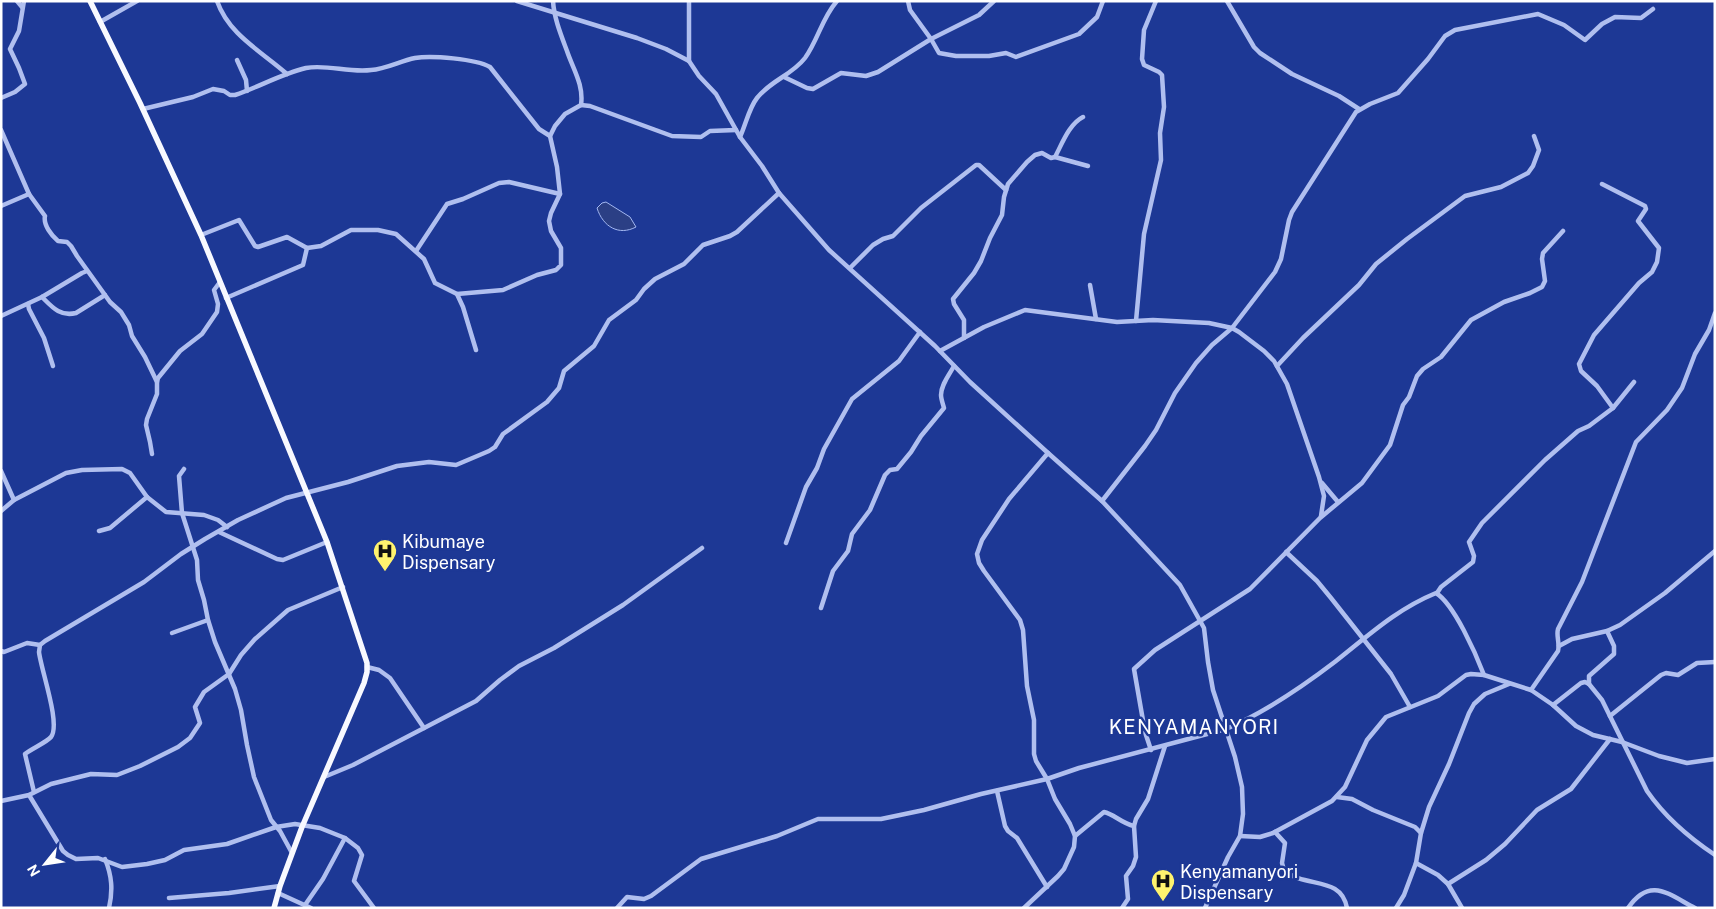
<svg xmlns="http://www.w3.org/2000/svg" width="1716" height="909" font-family="'Public Sans',sans-serif">
<rect width="100%" height="100%" fill="#1d3895"/>
<path fill="#2b3f85" stroke="#a3b7f1" d="M 606,202 L 630,217 L 636,227 C 619,236 603,227 597,208 L 602,203 Z"/>
<g fill="none" stroke-linecap="round" stroke-linejoin="round">
<g stroke="#b0bfef" stroke-width="4.5">
<polyline points="17,1 22,7"/>
<path d="M 217,1 C 229,35 261,51 287,74"/>
<polyline points="517,1 637,38 666,49 689,61 699,76 716,94 740,137 762,166 779,193 829,250 935,346 970,382 1048,453 1102,501 1180,585 1204,628 1208,662 1213,690 1235,757 1242,787 1243,814 1240,836 1228,857 1205,908"/>
<polyline points="689,1 689,61"/>
<polyline points="908,1 910,10 931,39 939,53 956,56 989,56 1006,53 1016,57 1079,34 1097,17 1103,1"/>
<polyline points="1227,1 1254,47 1260,53 1292,74 1339,96 1359,109"/>
<polyline points="100,22 137,1"/>
<polyline points="237,60 246,80 247,91"/>
<polyline points="784,77 807,88 813,89 841,73 866,76 878,72 931,39 979,15 994,1"/>
<polyline points="1,98 15,92 25,84 19,68 10,49 19,31 24,1"/>
<polyline points="581,105 590,106 672,136 701,137 710,131 736,130"/>
<path d="M 143,109 L 193,97 L 213,89 L 224,91 L 230,95 L 235,95 C 259,87 281,74 306,68 C 327,64 349,73 371,70 C 386,69 400,61 415,58 C 431,55 476,59 490,67 L 539,129 L 550,136"/>
<path d="M 1,130 L 29,194 L 45,216 C 43,225 52,236 58,241 L 67,242 L 71,246 L 77,256 L 110,302 L 121,312 L 129,325 L 132,336 L 145,357 L 157,382 L 157,394 L 147,419 L 146,425 L 150,442 L 152,454"/>
<path d="M 740,137 C 746,124 749,108 757,98 C 770,81 792,75 805,58 C 818,40 822,18 837,1"/>
<polyline points="1055,157 1088,166"/>
<polyline points="1602,184 1645,206 1646,209 1638,221 1659,248 1657,262 1652,272 1639,283 1594,335 1579,364 1581,371 1597,386 1613,408"/>
<polyline points="1,206 29,194"/>
<polyline points="201,235 239,220 255,246 258,247 287,237 307,248 321,246 351,230 378,230 396,234 424,259 435,283 457,294 463,307 476,350"/>
<polyline points="416,251 447,204 463,199 499,183 509,182 560,194"/>
<polyline points="850,268 873,245 883,239 893,236 921,208 976,165 979,165 1006,190"/>
<polyline points="1090,285 1096,319"/>
<path d="M 457,294 L 503,290 L 537,275 L 556,270 L 561,265 L 561,248 L 551,231 L 549,221 L 551,213 L 560,194 L 557,167 L 550,136 L 555,126 L 565,114 L 581,105 C 584,85 573,69 567,51 C 561,35 554,18 553,1"/>
<path d="M 42,297 C 52,307 60,317 76,313 L 105,295"/>
<polyline points="226,298 303,265 307,248"/>
<polyline points="28,304 29,309 44,338 53,366"/>
<polyline points="1,316 42,297 82,273 87,271"/>
<polyline points="1136,321 1144,234 1161,160 1160,133 1164,107 1162,75 1159,72 1144,65 1142,59 1144,30 1156,1"/>
<path d="M 964,338 L 964,320 L 954,304 L 953,299 L 974,273 L 981,261 L 990,238 L 1002,215 L 1004,197 L 1008,184 L 1027,162 L 1035,155 L 1042,153 L 1051,158 L 1055,157 C 1062,144 1069,124 1083,117"/>
<polyline points="940,351 984,327 1025,310 1117,322 1153,320 1209,323 1232,328 1239,332 1264,351 1274,361 1287,384 1319,477 1324,496 1321,516"/>
<polyline points="1277,366 1303,338 1359,285 1376,264 1407,239 1465,196 1501,187 1528,173 1533,166 1539,150 1534,136"/>
<polyline points="157,382 158,378 180,351 202,334 217,312 218,304 214,290 220,282"/>
<polyline points="184,469 179,476 182,513 197,560 198,580 204,600 208,620 215,642 235,689 241,710 247,745 254,777 271,820 280,831 292,853"/>
<polyline points="1,471 14,500"/>
<polyline points="1322,483 1338,502"/>
<polyline points="1102,501 1145,446 1156,430 1175,393 1196,363 1212,345 1232,328 1275,272 1281,259 1289,220 1292,212 1356,112 1370,104 1398,93 1428,59 1445,36 1455,30 1538,14 1564,25 1585,40 1602,24 1615,17 1641,18 1653,9"/>
<polyline points="1,511 14,500 66,473 82,470 122,469 130,473 147,497 166,512 204,515 218,520 227,527"/>
<polyline points="99,531 110,528 147,497"/>
<polyline points="219,532 277,559 283,560 327,542"/>
<polyline points="786,543 806,487 817,468 824,449 852,399 899,361 920,332"/>
<polyline points="1286,552 1317,581 1331,598 1391,674 1410,707"/>
<polyline points="1437,593 1441,587 1473,562 1474,556 1469,542 1482,523 1545,460 1578,431 1589,426 1613,408 1634,382"/>
<path d="M 821,608 L 833,571 L 848,551 L 852,534 L 870,510 L 885,475 L 890,470 L 897,469 L 911,452 L 921,436 L 944,408 C 943,404 941,399 941,395 C 941,385 949,375 954,366"/>
<polyline points="172,633 208,620"/>
<polyline points="1559,646 1572,639 1607,631 1620,625 1665,593 1715,551"/>
<polyline points="1,651 4,652 27,643 40,645"/>
<polyline points="367,667 379,670 390,678 424,728"/>
<polyline points="1589,684 1589,676 1614,654 1614,646 1607,631"/>
<path d="M 1531,690 L 1558,651 C 1560,643 1556,636 1558,629 L 1582,582 L 1636,442 L 1667,410 L 1682,388 L 1695,354 L 1709,330 L 1715,313"/>
<path d="M 1553,705 L 1581,683 L 1585,682 L 1589,684 L 1602,700 L 1647,791 C 1665,817 1688,837 1715,855"/>
<polyline points="1610,716 1661,675 1666,673 1678,675 1697,663 1715,662"/>
<polyline points="1151,750 1145,732 1134,669 1155,650 1250,589 1320,518 1362,483 1390,445 1403,405 1409,397 1417,376 1423,369 1441,357 1471,320 1504,302 1530,293 1542,287 1545,281 1542,259 1543,253 1563,231"/>
<polyline points="324,777 353,765 476,701 500,680 519,666 554,648 623,605 702,548"/>
<polyline points="997,791 1005,826 1008,831 1017,838 1047,887"/>
<path d="M 34,792 L 25,754 C 31,749 47,742 51,737 C 61,724 41,670 39,652 L 40,645 L 45,641 L 144,582 L 181,554 L 205,539 L 238,520 L 286,498 L 348,482 L 397,466 L 429,462 L 456,465 L 489,451 L 495,447 L 503,434 L 547,402 L 559,388 L 564,371 L 594,346 L 609,320 L 636,300 L 644,289 L 655,279 L 684,264 L 703,245 L 730,236 L 737,232 L 779,193"/>
<polyline points="29,795 63,851 68,855 76,859 98,858 122,867 147,864 165,860 184,850 227,844 276,827 295,824 320,828 345,838 358,848 362,855 354,881 374,908"/>
<polyline points="1337,797 1352,799 1373,810 1415,827 1421,833"/>
<polyline points="1,801 29,795 51,784 91,774 117,775 140,766 178,747 190,738 200,723 195,707 204,692 229,674 241,655 255,639 288,610 343,587"/>
<path d="M 1275,832 L 1285,843 L 1282,863 L 1284,870 C 1305,889 1341,875 1347,908"/>
<path d="M 1075,836 L 1104,812 C 1114,814 1121,823 1134,826"/>
<polyline points="1240,836 1260,837 1273,833 1332,801 1345,787 1367,740 1386,717 1438,696 1466,675 1471,674 1484,675 1531,690 1553,705 1576,726 1593,735 1622,742 1659,756 1687,763 1715,759"/>
<path d="M 105,859 C 112,876 113,890 109,908"/>
<polyline points="1416,863 1438,875 1448,884 1462,908"/>
<polyline points="1448,884 1486,860 1505,844 1537,810 1571,789 1610,739"/>
<polyline points="278,893 311,908"/>
<polyline points="169,898 229,893 280,886"/>
<polyline points="305,905 323,879 345,838"/>
<path d="M 617,908 L 627,897 L 644,899 L 651,896 L 701,859 L 777,836 L 818,819 L 881,819 L 924,810 L 981,794 L 1047,779 L 1079,768 L 1226,729 C 1266,712 1302,687 1336,661 C 1369,635 1397,609 1436,593 C 1454,604 1476,654 1484,675"/>
<polyline points="1024,908 1058,876 1064,869 1074,847 1075,836 1070,824 1055,799 1047,779 1036,761 1034,754 1034,720 1027,686 1023,630 1020,620 984,571 979,563 977,554 982,540 1009,499 1048,453"/>
<polyline points="1122,908 1128,899 1126,876 1133,866 1136,857 1134,826 1136,819 1148,799 1165,746"/>
<polyline points="1396,908 1404,895 1416,863 1421,833 1429,807 1449,764 1469,713 1474,704 1485,694 1509,684"/>
<path d="M 1628,908 C 1650,876 1668,894 1695,908"/>
</g>
<polyline stroke="#f8f9ff" stroke-width="5.5" points="90,1 140,103 201,235 327,542 367,663 367,672 364,683 302,827 280,886 274,908"/>
</g>
<defs>
<g id="hospital-pin" transform="scale(1.25)"><path d="M0 17L-7.5 6A9.5 9.5 0 1 1 7.5 6Z" fill="#fff36e" stroke="#1d3895"/><path d="M-5-5h3v3.5h4V-5h3V5h-3V1.5h-4V5h-3Z" fill="#111"/></g>
</defs>
<g fill-rule="evenodd">
<use href="#hospital-pin" x="385" y="551"/>
<use href="#hospital-pin" x="1163" y="881"/>
</g>
<g text-anchor="middle" dominant-baseline="central" stroke-width="5" stroke-linejoin="round" paint-order="stroke">
<g font-size="18" fill="#fff" stroke="#1d3895" text-anchor="start">
<text x="402" y="541">Kibumaye<tspan x="402" dy="21">Dispensary</tspan></text>
<text x="1180" y="871">Kenyamanyori<tspan x="1180" dy="21">Dispensary</tspan></text>
</g>
<g font-size="20" letter-spacing="1" fill="#fff" stroke="#1d3895">
<text x="1194" y="727">KENYAMANYORI</text>
</g>
</g>
<rect width="1716" height="909" fill="none" stroke="#ffffff" stroke-width="5"/>
<g transform="translate(45 864) rotate(240)" stroke="#1d3895" stroke-width="4" paint-order="stroke">
<path d="M0-4L9 19L0 12L-9 19Z" fill="#ffffff"/>
<text y="-8" font-size="14" font-weight="bold" text-anchor="middle" fill="#ffffff">N</text>
</g>
</svg>
